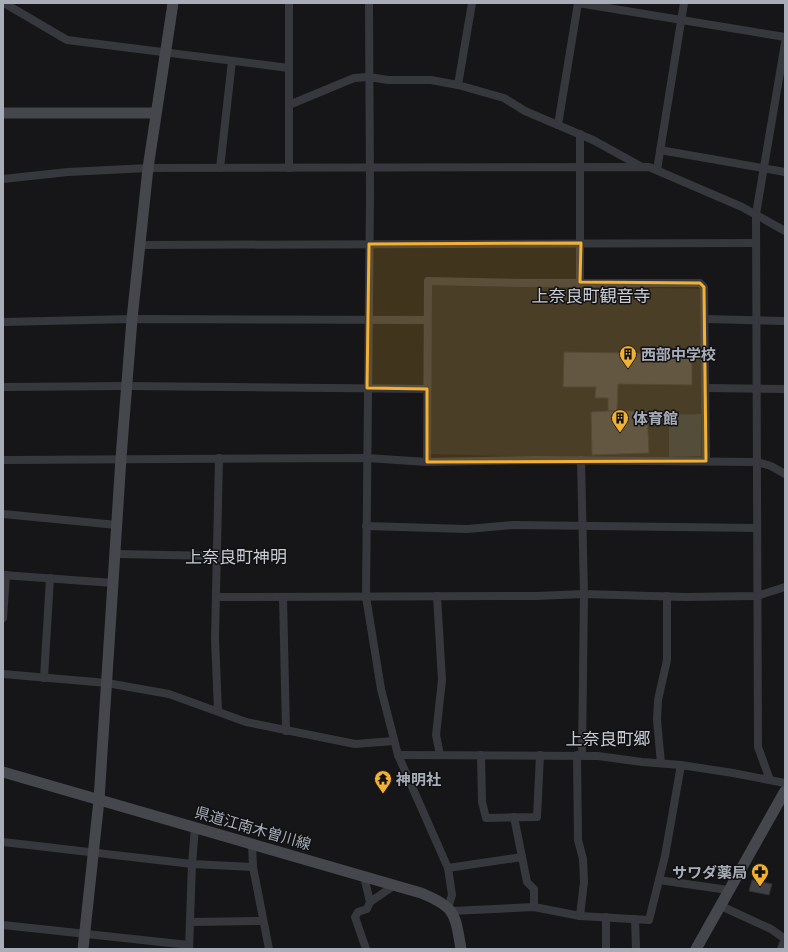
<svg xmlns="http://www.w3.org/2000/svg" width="788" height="952" font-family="'PT Sans Narrow','Noto Sans JP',sans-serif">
<rect width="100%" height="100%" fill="#161618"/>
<polygon fill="#222225" points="431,284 700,289 706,461 431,454"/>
<polygon fill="#2c353c" points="701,414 701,456 669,457 669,415"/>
<g fill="#404145" stroke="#303034">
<polygon points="564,352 692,354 692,385 618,384 617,411 608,411 608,398 595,398 596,387 563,387"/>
<polygon points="608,411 647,411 649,453 592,455 591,412"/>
<polygon points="752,880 772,884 769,895 749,891"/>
</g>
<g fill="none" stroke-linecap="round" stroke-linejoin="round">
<g stroke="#37383d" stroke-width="8">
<polyline points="4,3 67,40 289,68"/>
<polyline points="289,3 289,168"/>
<polyline points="369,3 370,195 366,597 381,689 398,755 448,868 452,895 448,907"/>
<polyline points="578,3 785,37"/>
<polyline points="458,85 472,3"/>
<polyline points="289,105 354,78 369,77 388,80 431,80 458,85 504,98 525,111 593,140 642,167"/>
<polyline points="558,125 578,3"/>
<polyline points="580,134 580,282"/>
<polyline points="660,150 785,172"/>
<polyline points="220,168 232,61"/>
<polyline points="657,170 684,3"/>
<polyline points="3,179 68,172 148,168 649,167 742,207 785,231"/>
<polyline points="140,245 756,243"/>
<polyline points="705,319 785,321"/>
<polyline points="3,322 132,319 427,320"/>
<polyline points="3,387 126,386 427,389"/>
<polyline points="706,388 785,389"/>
<polyline points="3,460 367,458 427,462 536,460 757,462 771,466 785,474"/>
<polyline points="581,460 584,594 582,755"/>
<polyline points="427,462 428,281 526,283 700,283 704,287 706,461"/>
<polyline points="3,514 117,525"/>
<polyline points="366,526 467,529 514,525 757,528"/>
<polyline points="116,554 217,556"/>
<polyline points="3,575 113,583"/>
<polyline points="437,596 442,680 436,735 440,755"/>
<polyline points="217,597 536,596 584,594 685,597 757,596 785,587"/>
<polyline points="283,597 286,731"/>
<polyline points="3,618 6,575"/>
<polyline points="3,674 107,683 169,694 246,722 355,744 394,741"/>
<polyline points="44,678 50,578"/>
<polyline points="218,711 215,638 219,458"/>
<polyline points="398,755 598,756 642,762 681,765 733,773 785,783"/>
<polyline points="481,755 482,802 486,818 537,817 540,755"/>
<polyline points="577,755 578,840 583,859 584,882 580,916"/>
<polyline points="661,763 657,720 658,700 667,660 667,596"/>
<polyline points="770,780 758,747 756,214 785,43"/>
<polyline points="514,817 527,882 534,889 534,907"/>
<polyline points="3,842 192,864 253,867"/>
<polyline points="252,844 253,867 269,949"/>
<polyline points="448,868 522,857"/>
<polyline points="364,876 370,902 367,909 358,912 355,917 366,949"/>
<polyline points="659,880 728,890"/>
<polyline points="370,902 395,885"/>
<polyline points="721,906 771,929 785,939"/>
<polyline points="452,911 534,907 580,916 649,920 665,856 681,765"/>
<polyline points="635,919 636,949"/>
<polyline points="190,922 263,921"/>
<polyline points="3,925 189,945"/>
<polyline points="189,949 192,864 195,827"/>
<polyline points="606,949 606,917"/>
<polyline points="781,949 785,939"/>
</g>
<g stroke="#45474d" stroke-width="11">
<polyline points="3,113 155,113"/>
<path d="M 3,772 L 421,893 C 456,907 455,914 461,949"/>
<polyline points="83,949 99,800 121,458 132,319 148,168 173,3"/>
<polyline points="696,949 785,791"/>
</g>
</g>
<path fill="#f2b134" fill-opacity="0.2" stroke="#f2b134" stroke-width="3" stroke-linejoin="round" d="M 581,243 L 580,282 L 700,283 L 704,287 L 706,461 L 427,462 L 427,389 L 367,388 L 369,244 Z"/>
<defs>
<g id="building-pin" transform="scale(0.9)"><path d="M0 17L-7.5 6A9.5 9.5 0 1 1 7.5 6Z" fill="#f2b134" stroke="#111113"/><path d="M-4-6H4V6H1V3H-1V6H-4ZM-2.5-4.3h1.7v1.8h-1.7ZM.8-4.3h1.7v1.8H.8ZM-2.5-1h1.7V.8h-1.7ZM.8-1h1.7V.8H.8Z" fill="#111"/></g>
<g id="temple-pin" transform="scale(0.9)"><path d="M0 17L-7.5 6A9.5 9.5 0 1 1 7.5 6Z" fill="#f2b134" stroke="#111113"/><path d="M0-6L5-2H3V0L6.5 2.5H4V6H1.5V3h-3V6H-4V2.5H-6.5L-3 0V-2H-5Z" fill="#111"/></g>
<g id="pharmacy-pin" transform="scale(0.9)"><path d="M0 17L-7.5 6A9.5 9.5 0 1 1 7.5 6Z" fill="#f2b134" stroke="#111113"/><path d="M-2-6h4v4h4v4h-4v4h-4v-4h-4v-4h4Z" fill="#111"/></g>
</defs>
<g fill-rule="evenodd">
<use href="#building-pin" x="628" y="354"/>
<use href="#building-pin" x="620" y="418"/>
<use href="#temple-pin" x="383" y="779"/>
<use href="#pharmacy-pin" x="760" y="872"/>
</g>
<g text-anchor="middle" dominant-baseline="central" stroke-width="3" stroke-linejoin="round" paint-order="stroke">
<g font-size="15" font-weight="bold" fill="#a8adb8" stroke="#111113" text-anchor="start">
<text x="641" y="354">西部中学校</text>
<text x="633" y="418">体育館</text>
<text x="396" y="779">神明社</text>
<text x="747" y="872" text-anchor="end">サワダ薬局</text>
</g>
<g font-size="15" fill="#a8adb8" stroke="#111113">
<text transform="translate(253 828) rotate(16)">県道江南木曽川線</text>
</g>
<g font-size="17" fill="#c9ccd4" stroke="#111113">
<text x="591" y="296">上奈良町観音寺</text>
<text x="236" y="557">上奈良町神明</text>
<text x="608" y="739">上奈良町郷</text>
</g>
</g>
<rect width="788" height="952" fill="none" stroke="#a8adb8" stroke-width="8"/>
</svg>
